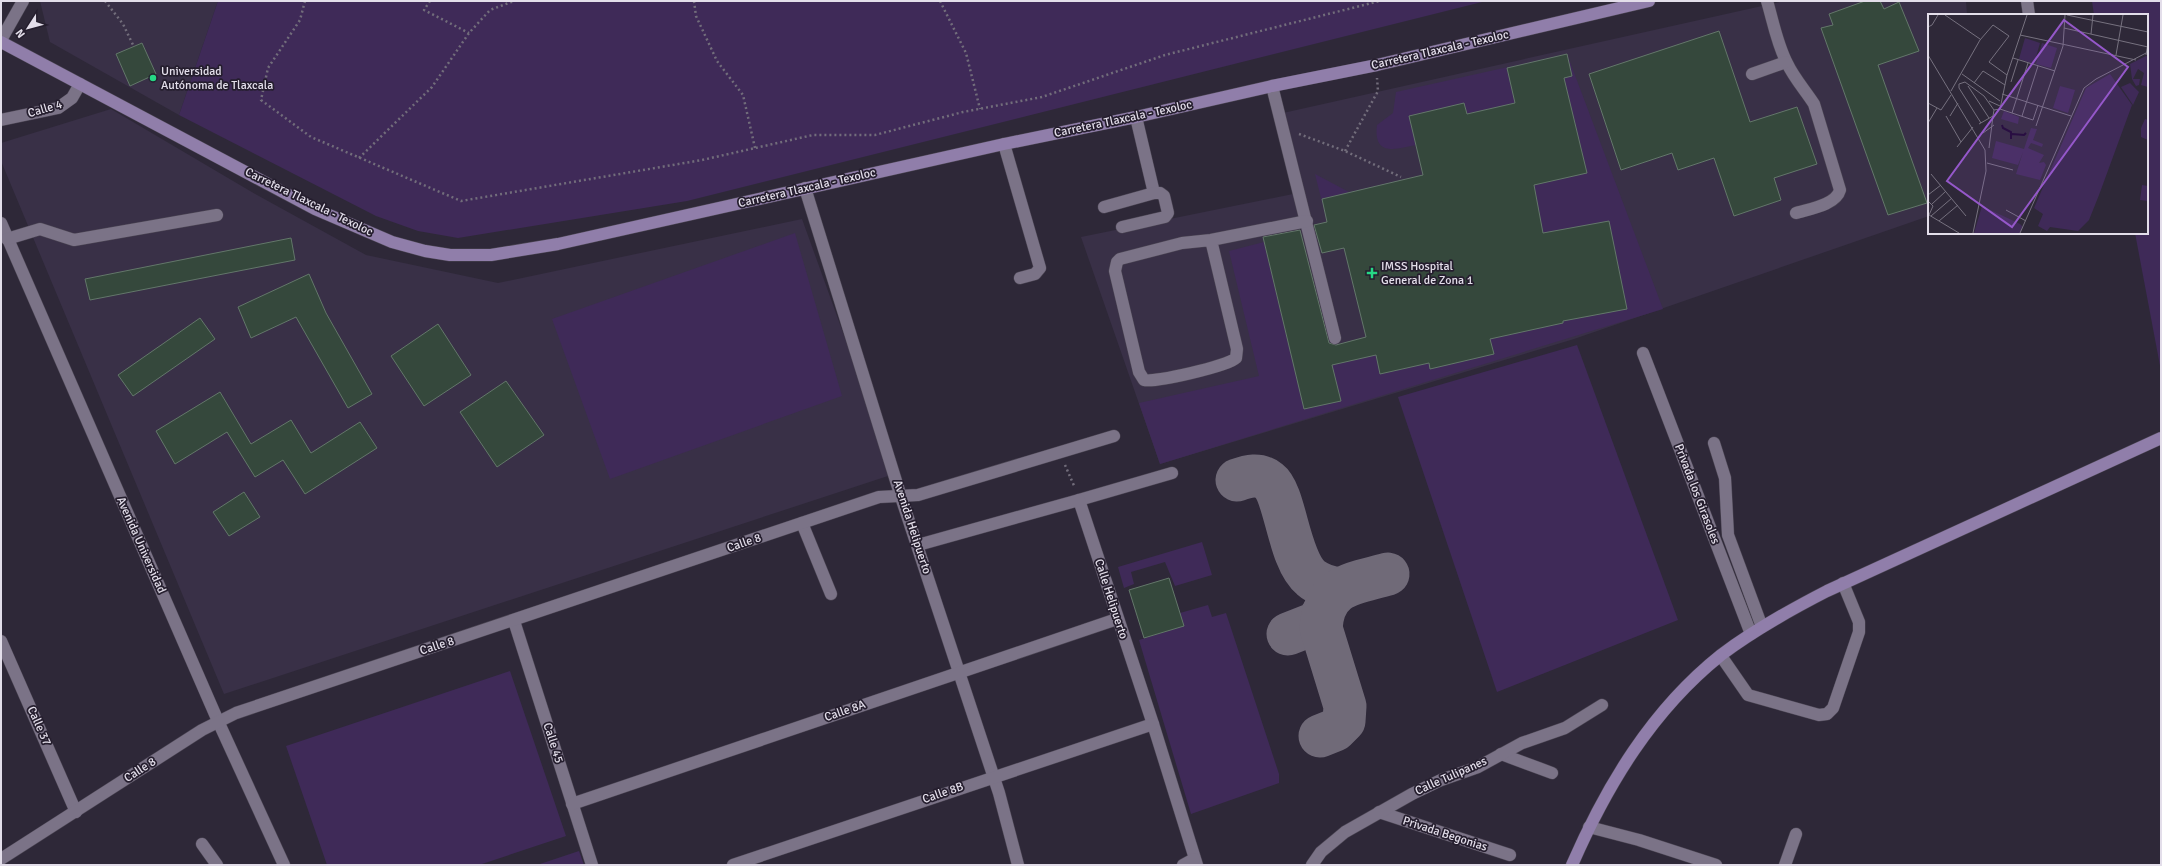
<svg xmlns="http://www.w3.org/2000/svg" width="2162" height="866" font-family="Signika,sans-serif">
<rect width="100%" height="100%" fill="#2e2838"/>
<g fill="#393047">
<polygon points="40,1 218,1 179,115 50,42"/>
<polygon points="1784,1 1966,1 1967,15 1929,15 1929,216 1574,339 1160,464 1081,237 1293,194 1274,115"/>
<polygon points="111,109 257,195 366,255 498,283 802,219 894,474 224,694 1,161 1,143"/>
</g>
<g fill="#3f2a58">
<polygon points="218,1 1486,1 687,201 458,238 418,231 376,216 179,115"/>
<polygon points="2092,1 2161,1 2161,371 2135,233 2147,233 2147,15 2094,15"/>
<path d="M 1567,54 L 1663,309 L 1160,464 L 1139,403 L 1259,376 L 1229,251 L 1264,242 L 1295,371 L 1359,359 L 1357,350 L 1366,337 L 1344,248 L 1334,250 L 1315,174 L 1349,192 L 1423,175 L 1416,145 C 1396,149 1373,157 1377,125 L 1393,113 L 1396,92 Z"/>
<polygon points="795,233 842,396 610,479 552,319"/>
<polygon points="1577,345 1678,620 1497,692 1398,397"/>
<polygon points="1202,542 1212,575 1175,586 1165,562 1131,572 1134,584 1124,588 1118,567"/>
<polygon points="1208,605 1212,617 1226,613 1279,774 1279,783 1191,814 1139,640 1183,626 1180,613"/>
<polygon points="510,671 566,836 479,865 327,865 286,746"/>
<polygon points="579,851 584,865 537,865"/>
</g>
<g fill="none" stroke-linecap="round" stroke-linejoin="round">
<g stroke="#706a78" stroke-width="43">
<path d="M 1237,480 C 1248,476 1259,473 1269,481 C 1286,494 1288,559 1311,578 C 1319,585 1329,587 1339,589"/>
<polyline points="1288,634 1316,623 1322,615"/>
<path d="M 1320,736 L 1335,730 L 1344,721 L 1345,706 L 1321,628 C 1324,584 1353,584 1388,574"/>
</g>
</g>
<g fill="#35483c" stroke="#63776a">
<polygon points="1865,1 1880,1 1884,9 1899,2 1919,51 1878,65 1927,203 1888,215 1821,28 1833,25 1829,14"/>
<polygon points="1719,31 1750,122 1797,107 1817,164 1774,178 1781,200 1734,216 1714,158 1678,170 1672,153 1621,170 1589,74"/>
<polygon points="142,43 156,74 130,86 116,54"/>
<polygon points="1567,54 1572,76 1564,78 1587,173 1534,185 1543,233 1609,221 1627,309 1563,321 1563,323 1490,339 1494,354 1430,369 1429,363 1380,374 1376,355 1332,365 1341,401 1304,409 1263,237 1300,230 1329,343 1336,345 1366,337 1344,248 1322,253 1314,225 1327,222 1322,199 1423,175 1409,116 1464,103 1467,114 1515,103 1507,68"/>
<polygon points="291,238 295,260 90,300 85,279"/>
<polygon points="309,274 326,313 372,394 348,408 296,317 251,338 238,307"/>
<polygon points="200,318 215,339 133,396 118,375"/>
<polygon points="438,324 471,375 424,406 391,356"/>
<polygon points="506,381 544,435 497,467 460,412"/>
<polygon points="220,392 251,444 291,420 311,453 360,422 377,448 305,494 283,460 255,477 227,432 175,464 156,431"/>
<polygon points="244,492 260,517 229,536 213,512"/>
<polygon points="1169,578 1184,626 1144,638 1129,590"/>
</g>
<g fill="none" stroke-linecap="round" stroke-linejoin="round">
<g stroke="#4c4654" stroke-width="13">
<g id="minor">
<path d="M 1767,1 C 1773,21 1777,44 1787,63 C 1794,78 1805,90 1814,104 L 1840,190 C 1836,205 1809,209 1796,213"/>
<polyline points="2027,1 2029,15"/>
<polyline points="1,40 23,1"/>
<polyline points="1752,74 1786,62"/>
<polyline points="1272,86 1335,338"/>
<polyline points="1136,117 1154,193"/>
<polyline points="1,120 58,108 72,98 80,84"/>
<polyline points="1004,144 1040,268 1035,274 1020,278"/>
<polyline points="805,188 901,497 999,793 1018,865"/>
<polyline points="1104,207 1154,193 1160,193 1164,196 1168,213 1165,217 1122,227"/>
<polyline points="1,223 218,721 284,865"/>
<polyline points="7,239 40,229 74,240 217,215"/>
<path d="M 1211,240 L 1237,349 L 1236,358 C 1228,366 1154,383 1144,380 L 1139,372 L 1115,271 L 1117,262 L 1120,259 L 1182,243 L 1211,240 L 1307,221"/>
<polyline points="1643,353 1751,634"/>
<polyline points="1714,443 1725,478 1728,535 1762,627"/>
<polyline points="1079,500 1172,473"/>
<polyline points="802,523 831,594"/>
<polyline points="918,545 1079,500 1153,724 1197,865"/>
<polyline points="514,621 592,865"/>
<polyline points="1,641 76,812"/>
<polyline points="1721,656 1748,695 1819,715 1827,714 1833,708 1859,632 1859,622 1843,583"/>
<polyline points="1501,754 1552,773"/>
<polyline points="572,804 1117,619"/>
<polyline points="1379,812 1510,855"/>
<polyline points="1589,827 1639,840 1716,865"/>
<polyline points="202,844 217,865"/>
<polyline points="1,859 202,730 236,713 879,497 918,495 1114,436"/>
<polyline points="733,865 1153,724"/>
<polyline points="1183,865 1194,859"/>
<polyline points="1312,865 1321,852 1345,832 1412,794 1441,780 1478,767 1522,743 1565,728 1602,705"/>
<polyline points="1785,865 1796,834"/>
</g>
</g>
<g stroke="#4c4654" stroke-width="13">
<g id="major">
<polyline points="1,42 315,209 392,242 425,251 450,255 491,255 558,244 1004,144 1136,117 1272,86 1377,65 1649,1"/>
<path d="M 1572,865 C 1607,785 1652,710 1721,655 C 1754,630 1790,610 1827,591 L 2161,438"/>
</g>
</g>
<g stroke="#726d7b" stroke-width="2.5" stroke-dasharray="2 3" stroke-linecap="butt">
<polyline points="105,1 123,24 134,47"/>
<polyline points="305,1 300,20 268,68 261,100 311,137 461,201 702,160 813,135 875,135 963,112 1042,97 1165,55 1380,1"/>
<polyline points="430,1 424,10 469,33"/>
<polyline points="694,1 696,16 717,61 743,95 755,148"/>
<polyline points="940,1 966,53 980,109"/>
<polyline points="1299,134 1345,151 1401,177"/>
<polyline points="1345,151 1378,91 1377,78"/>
<polyline points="359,158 432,87 469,33 490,10 514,1"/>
<polyline points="1065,465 1075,488"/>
</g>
<use href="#minor" stroke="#7b7387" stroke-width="12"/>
<use href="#major" stroke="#907eaa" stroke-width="12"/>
</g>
<g fill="#26d885" stroke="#251e2e" stroke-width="1.5">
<circle cx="153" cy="78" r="4"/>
<path d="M1370 267h4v4h4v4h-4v4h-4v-4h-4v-4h4z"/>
</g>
<g text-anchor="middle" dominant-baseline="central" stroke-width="3.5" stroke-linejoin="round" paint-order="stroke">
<g font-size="12" fill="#e3deea" stroke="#251e2e">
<text transform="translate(1440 50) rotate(-13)">Carretera Tlaxcala - Texoloc</text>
<text transform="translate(45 109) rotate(-16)">Calle 4</text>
<text transform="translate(1123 119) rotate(-12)">Carretera Tlaxcala - Texoloc</text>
<text transform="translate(807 188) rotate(-13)">Carretera Tlaxcala - Texoloc</text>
<text transform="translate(309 202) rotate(26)">Carretera Tlaxcala - Texoloc</text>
<text transform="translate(1697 494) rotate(69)">Privada los Girasoles</text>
<text transform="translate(912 527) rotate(72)">Avenida Helipuerto</text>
<text transform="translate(744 543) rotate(-19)">Calle 8</text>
<text transform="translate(141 545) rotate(66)">Avenida Universidad</text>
<text transform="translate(1111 599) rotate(72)">Calle Helipuerto</text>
<text transform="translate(437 646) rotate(-18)">Calle 8</text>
<text transform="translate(845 711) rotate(-19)">Calle 8A</text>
<text transform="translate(39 726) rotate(66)">Calle 37</text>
<text transform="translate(553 743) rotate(72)">Calle 45</text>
<text transform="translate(140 770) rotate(-33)">Calle 8</text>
<text transform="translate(1451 776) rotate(-24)">Calle Tulipanes</text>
<text transform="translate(943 793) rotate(-19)">Calle 8B</text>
<text transform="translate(1445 834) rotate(18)">Privada Begonias</text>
</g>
<g font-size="12" fill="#e3deea" stroke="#251e2e" text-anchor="start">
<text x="161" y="71">Universidad<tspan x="161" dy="14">Autónoma de Tlaxcala</tspan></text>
<text x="1381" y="266">IMSS Hospital<tspan x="1381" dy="14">General de Zona 1</tspan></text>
</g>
</g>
<g transform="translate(1928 14)">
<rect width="220" height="220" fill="#2e2838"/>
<path d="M 97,24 L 112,29 L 106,50 L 91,45 ZM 114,29 L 129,34 L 123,54 L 108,50 ZM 220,41 L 220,73 L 213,71 L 216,59 L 210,55 L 205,65 L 212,65 L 211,71 L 208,72 L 204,65 L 202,50 ZM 182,60 L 204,91 L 171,181 L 161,206 L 150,217 L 122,213 L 119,217 L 110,212 L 115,200 L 106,194 L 158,74 ZM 202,69 L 211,78 L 205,91 L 193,73 ZM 132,72 L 147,76 L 140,99 L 125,94 ZM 76,97 L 91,103 L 90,110 L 73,105 ZM 217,105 L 220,106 L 220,126 L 213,123 L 213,114 ZM 103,114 L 109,115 L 105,126 L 115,130 L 114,133 L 103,129 L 100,134 L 116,141 L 111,149 L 116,148 L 118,151 L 112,166 L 88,160 L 95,138 L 90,151 L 64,144 L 68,127 L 96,135 ZM 214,171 L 220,172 L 220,187 L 212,186 ZM 54,192 L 92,210 L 95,213 L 92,219 L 46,219 Z" fill="#3f2a58"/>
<path fill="none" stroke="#17022b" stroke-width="2" d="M 74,111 L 75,114 L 83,118 L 83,125M 84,120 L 96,121 L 98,119"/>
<path fill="none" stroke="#76717f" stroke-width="1" d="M 17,1 L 52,25M 139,1 L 220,18M 0,13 L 4,11 L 10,1M 136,14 L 220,33M 163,20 L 165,1M 92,21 L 208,46M 0,41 L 57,136 L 58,157 L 45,219M 188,41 L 195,1M 218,41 L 220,29M 85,44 L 127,57M 34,60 L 72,87M 83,68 L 90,46M 46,69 L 55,57 L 77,71M 40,72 L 61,104M 23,77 L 52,26 L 65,11 L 81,22 L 61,48 L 79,61M 74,80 L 143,102M 61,87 L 72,92M 0,89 L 13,96 L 23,81M 72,95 L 79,61 L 99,1M 66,96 L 72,95 L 105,106 L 110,91M 84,99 L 100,49M 18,102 L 33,128M 22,102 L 30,89M 94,102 L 110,52M 0,109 L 9,94M 53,109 L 31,74 L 31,70 L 37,68 L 56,82 L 66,96M 51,110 L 65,102 L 66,96M 108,112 L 135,32 L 137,1M 55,119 L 66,111M 29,133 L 45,113M 61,134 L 65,102M 59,149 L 85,156M 3,160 L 38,202M 0,181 L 13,171M 0,187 L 5,192 L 1,201 L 31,219M 4,190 L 18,177M 78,196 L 98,207M 3,202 L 24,184M 11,207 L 30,191M 92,219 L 156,74 L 168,65 L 220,38"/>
<path fill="#9558ca" fill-opacity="0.15" stroke="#9558ca" stroke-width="2" d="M 136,6 L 200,53 L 84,213 L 19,167 Z"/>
<rect width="220" height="220" fill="none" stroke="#e3deea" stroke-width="2"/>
</g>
<rect width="2162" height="866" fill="none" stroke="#e3deea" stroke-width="4"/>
<g transform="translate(28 28) rotate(234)" stroke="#251e2e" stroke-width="3" paint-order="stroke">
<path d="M0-3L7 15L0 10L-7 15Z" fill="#e3deea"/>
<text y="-6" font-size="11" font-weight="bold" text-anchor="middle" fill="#e3deea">N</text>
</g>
</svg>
